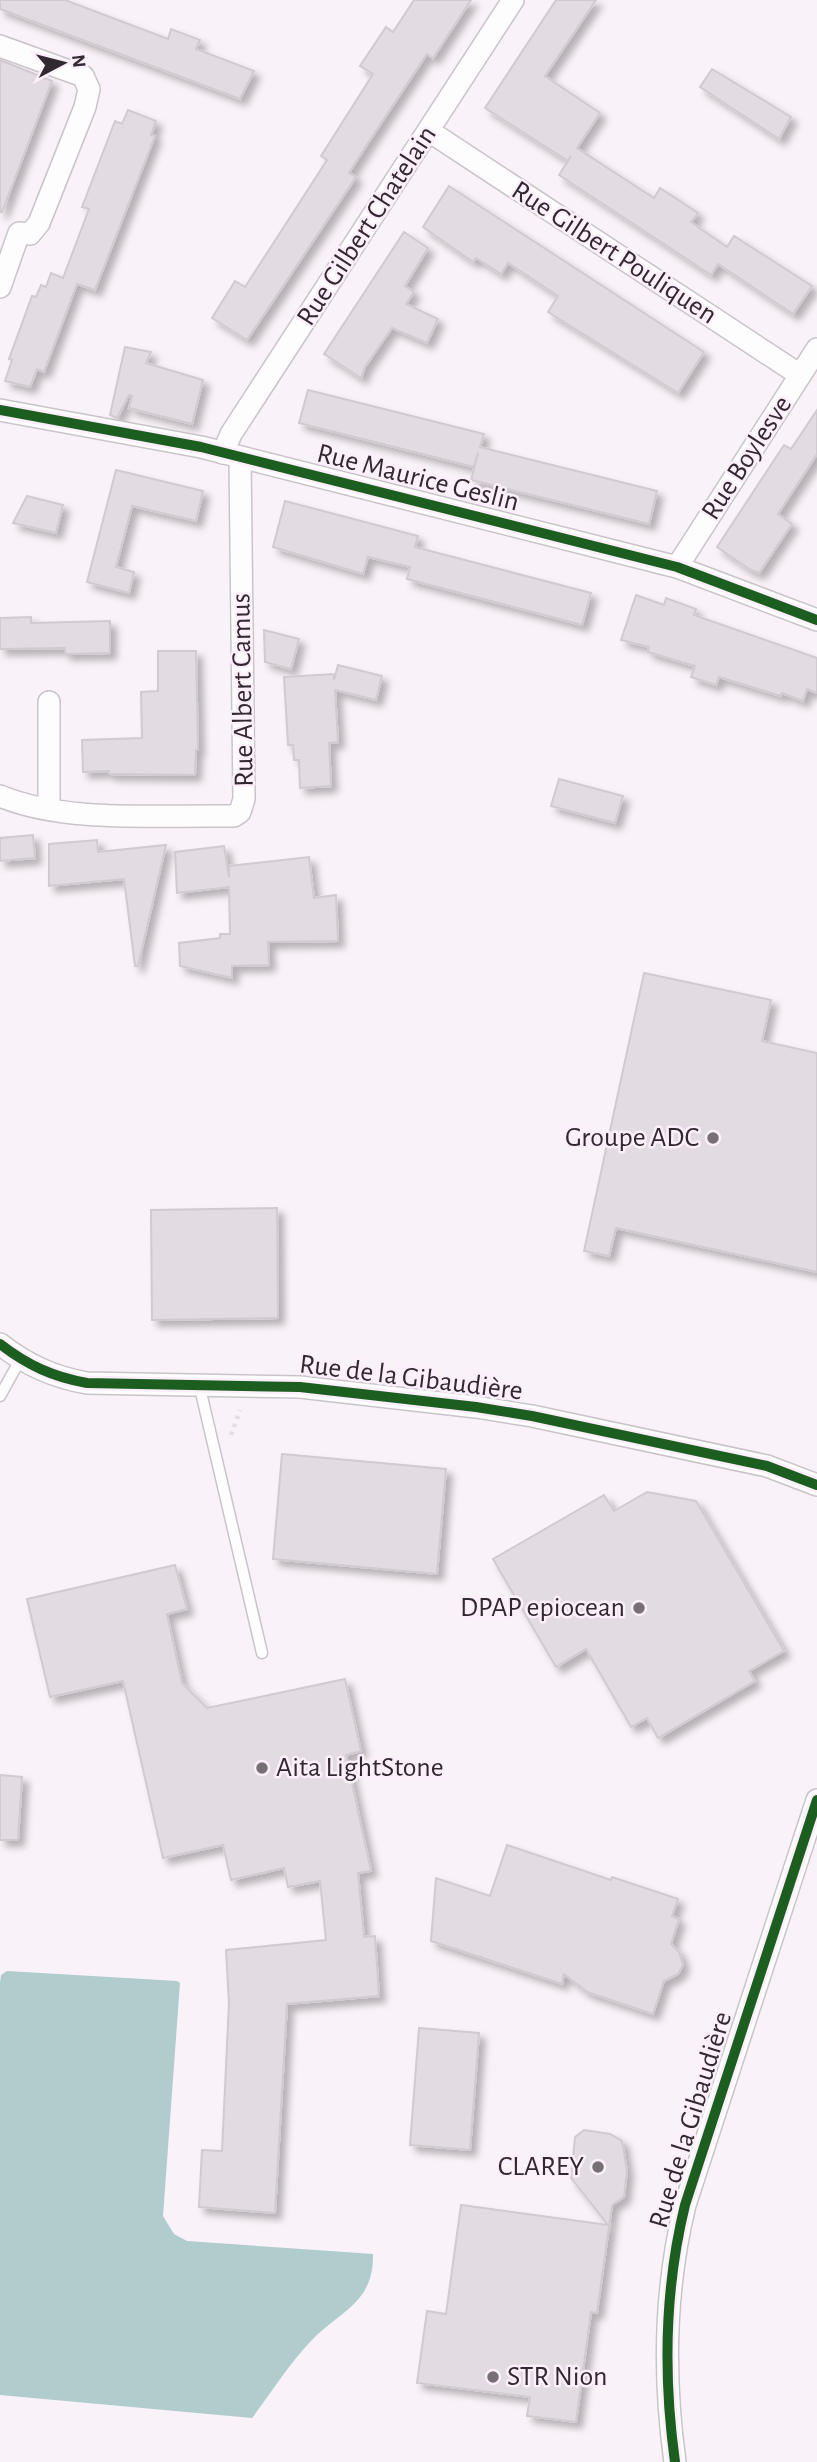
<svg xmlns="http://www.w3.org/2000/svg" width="817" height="2462" font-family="'Alegreya Sans',sans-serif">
<defs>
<filter id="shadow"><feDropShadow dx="6" dy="6" stdDeviation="3.5" flood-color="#0004"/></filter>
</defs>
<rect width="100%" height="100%" fill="#f9f2f8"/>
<path fill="#b0cccd" d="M 7,1971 L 177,1981 L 180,1983 L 163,2216 L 174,2234 L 187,2241 L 373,2254 C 374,2304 339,2311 311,2341 C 289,2364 271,2393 252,2418 L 0,2395 L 0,1983 L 1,1975 Z"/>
<g fill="#e2dbe1" stroke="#d1cad0" stroke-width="2" filter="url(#shadow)">
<polygon points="0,0 65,0 168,39 171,29 200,40 196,49 254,71 240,99 0,9"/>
<polygon points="414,0 471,0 433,58 427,54 368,143 349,173 356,177 247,340 212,318 235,281 245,287 327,160 321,156 373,74 360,66 386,27 393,32"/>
<polygon points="556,0 596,0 545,76 600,113 577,148 654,198 660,188 698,213 691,222 727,247 734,236 812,286 793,314 718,264 711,275 559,175 571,156 568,161 485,108"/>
<polygon points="0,60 52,81 2,212 0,212"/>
<polygon points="712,69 791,117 779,139 700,87"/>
<polygon points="128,110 156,121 151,135 155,136 95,290 77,284 44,372 37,369 30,387 5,381 12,360 9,359 32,296 36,297 41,285 46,287 51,273 63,278 89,209 82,207 115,121 122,124"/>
<polygon points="449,186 704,352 678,393 548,312 558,296 508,263 501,274 476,258 473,262 423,227"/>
<polygon points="404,232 428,248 405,286 414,292 406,304 438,319 427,343 392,328 365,367 361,378 324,354"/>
<polygon points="125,347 151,352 146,363 203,380 192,424 129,408 132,396 129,395 117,418 110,415"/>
<polygon points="308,390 484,434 480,447 657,491 649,524 471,480 478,453 474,467 299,423"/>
<polygon points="817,410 817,454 778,514 792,524 759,573 749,569 717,547 784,445 791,449"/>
<polygon points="116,470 203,491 196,521 132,506 116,567 134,572 129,593 87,582"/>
<polygon points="27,496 63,505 56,533 13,523"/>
<polygon points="285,501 418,536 415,547 591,593 582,625 407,579 410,567 368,557 363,574 273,547"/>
<polygon points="636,595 664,605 666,598 696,609 694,615 817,658 817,693 807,689 803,701 782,693 781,696 719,677 716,685 691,677 695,666 648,652 649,647 621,640"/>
<polygon points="31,617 31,623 110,621 110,653 65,654 65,648 0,649 0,618"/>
<polygon points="264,630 299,639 291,669 265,662"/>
<polygon points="158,651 196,651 198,750 196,750 195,775 109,774 109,771 83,772 82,740 142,738 141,692 158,691"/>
<polygon points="338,665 382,676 376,700 335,690 338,742 329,743 331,786 300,788 299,760 294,760 293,745 288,745 284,677 334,674 334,680"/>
<polygon points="559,779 623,796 615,823 551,806"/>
<polygon points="33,835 35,858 0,861 0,838"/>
<polygon points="97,840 98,852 166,845 138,966 135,966 124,879 49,886 49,844"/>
<polygon points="224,846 229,877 229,866 309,857 314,898 336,895 338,941 268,942 269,965 232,966 232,978 180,966 179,943 220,938 220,934 230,934 229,887 177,893 175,852"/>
<polygon points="644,973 771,1000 762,1041 817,1053 817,1272 616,1228 609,1256 584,1251"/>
<polygon points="277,1208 278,1318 152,1320 151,1210"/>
<polygon points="282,1454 446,1469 437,1574 273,1559"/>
<polygon points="647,1492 696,1501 784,1651 749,1671 755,1681 658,1738 647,1718 631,1727 586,1649 556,1667 493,1559 604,1495 614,1511"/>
<polygon points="175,1565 187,1609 167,1614 182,1683 207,1708 345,1679 361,1751 346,1755 371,1871 358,1873 364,1937 375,1936 379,1996 287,2004 275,2213 199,2207 202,2150 222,2151 229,2003 226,1950 326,1940 320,1881 288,1887 284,1868 231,1880 223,1845 163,1858 123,1681 50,1697 27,1599"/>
<polygon points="0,1775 22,1777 18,1840 0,1840"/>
<polygon points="507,1845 611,1880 612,1877 678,1899 672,1916 679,1919 671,1944 679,1952 683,1965 678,1974 664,1981 653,2014 587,1992 564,1974 562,1984 431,1941 436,1878 490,1896"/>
<polygon points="419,2028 479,2033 470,2150 410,2145"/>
<polygon points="584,2130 610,2134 622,2141 627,2171 624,2197 612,2205 597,2313 591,2312 576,2422 527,2416 530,2397 417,2383 427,2311 446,2314 461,2205 608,2225 571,2178 575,2137"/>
</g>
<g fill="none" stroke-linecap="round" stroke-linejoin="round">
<g stroke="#cac4ca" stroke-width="13">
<g id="service">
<polyline points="199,1384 262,1653"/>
<polyline points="0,1396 20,1360"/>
</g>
</g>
<g stroke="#cac4ca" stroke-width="24">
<g id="minor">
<polyline points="0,46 83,76 89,89 85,107 39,223 30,234 19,233 0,287"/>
<polyline points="429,131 800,375"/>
<polyline points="0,410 201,447 677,567 817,620"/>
<polyline points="223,453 231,434 513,0"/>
<polyline points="677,567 817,349"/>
<path d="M 0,796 C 65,823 156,815 227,816 L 234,816 L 240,812 L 244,799 L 240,458"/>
<polyline points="49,809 49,702"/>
<path d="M 0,1344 C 27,1365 53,1377 87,1383 L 300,1387 L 476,1407 L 532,1416 L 767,1466 L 817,1485"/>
<path d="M 675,2462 C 663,2375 664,2291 685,2205 L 817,1800"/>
</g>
</g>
<polyline stroke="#e2dfe2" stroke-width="4.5" stroke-dasharray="3.5 5" stroke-linecap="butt" points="231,1435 240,1410"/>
<use href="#service" stroke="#fefdfe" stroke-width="10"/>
<use href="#minor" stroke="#fefdfe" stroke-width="21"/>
<g stroke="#fceffb" stroke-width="15">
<g id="cycleway">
<polyline points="0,410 201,447 677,567 817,620"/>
<path d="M 0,1344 C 27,1365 53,1377 87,1383 L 300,1387 L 476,1407 L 532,1416 L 767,1466 L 817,1485"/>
<path d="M 675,2462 C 663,2375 664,2291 685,2205 L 817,1800"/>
</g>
</g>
<use href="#cycleway" stroke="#1b5e20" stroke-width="10"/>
</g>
<g fill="#776f76" stroke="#fceffb" stroke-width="2.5">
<circle cx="713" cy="1138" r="7"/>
<circle cx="639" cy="1608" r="7"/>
<circle cx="262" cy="1768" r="7"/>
<circle cx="598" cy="2167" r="7"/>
<circle cx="493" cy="2377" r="7"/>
</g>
<g text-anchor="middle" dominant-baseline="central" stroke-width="5" stroke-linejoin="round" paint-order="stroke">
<g font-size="28" fill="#312930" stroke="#fceffb">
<text transform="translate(367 226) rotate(-57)">Rue Gilbert Chatelain</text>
<text transform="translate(614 253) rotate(33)">Rue Gilbert Pouliquen</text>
<text transform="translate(747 458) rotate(-57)">Rue Boylesve</text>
<text transform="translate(418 478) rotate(14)">Rue Maurice Geslin</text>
<text transform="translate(243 690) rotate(-91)">Rue Albert Camus</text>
<text transform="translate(411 1378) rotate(7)">Rue de la Gibaudière</text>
<text transform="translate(691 2120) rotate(-73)">Rue de la Gibaudière</text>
</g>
<g font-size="28" fill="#312930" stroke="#fceffb" text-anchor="end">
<text x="699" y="1138">Groupe ADC</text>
<text x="625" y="1608">DPAP epiocean</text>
<text x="276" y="1768" text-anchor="start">Aita LightStone</text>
<text x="584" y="2167">CLAREY</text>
<text x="507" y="2377" text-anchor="start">STR Nion</text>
</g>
</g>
<g transform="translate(63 63) rotate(83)" stroke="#fceffb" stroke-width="5" paint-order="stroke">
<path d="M0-5L12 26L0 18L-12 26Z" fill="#312930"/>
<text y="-10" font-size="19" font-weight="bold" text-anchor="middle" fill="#312930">N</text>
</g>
</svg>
